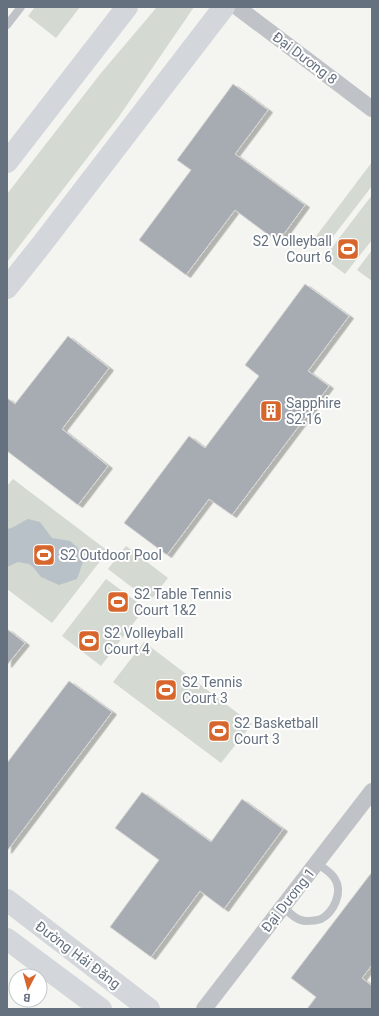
<svg xmlns="http://www.w3.org/2000/svg" width="379" height="1016" font-family="Roboto,sans-serif">
<defs>
<filter id="shadow"><feDropShadow dx="4.5" dy="2.5" stdDeviation="0" flood-color="#0004"/></filter>
</defs>
<rect width="100%" height="100%" fill="#f4f4f0"/>
<g fill="#d4dad2">
<polygon points="35,7 80,7 56,38 28,16"/>
<polygon points="157,7 194,7 118,118 7,262 7,194 101,73"/>
<polygon points="372,162 372,186 325,247 314,239"/>
<polygon points="372,195 372,240 345,274 324,258"/>
<polygon points="372,250 372,281 357,270"/>
<polygon points="13,479 108,551 52,623 7,589 7,486"/>
<polygon points="126,546 168,578 150,601 108,569"/>
<polygon points="106,579 145,608 101,666 62,636"/>
<polygon points="144,642 252,724 221,763 113,682"/>
</g>
<path fill="#b8c1c7" d="M 28,519 L 40,522 L 52,538 L 70,541 L 78,548 L 83,562 L 77,579 L 59,585 L 41,577 L 33,567 L 29,564 L 18,562 L 7,567 L 7,529 C 14,528 21,522 28,519 Z"/>
<g fill="#a6acb2" stroke="#d5d5d3" filter="url(#shadow)">
<polygon points="233,84 268,110 235,154 305,205 278,242 235,210 186,275 139,240 191,170 177,160"/>
<polygon points="305,284 349,316 308,371 329,386 232,515 209,499 167,555 124,523 189,436 205,448 259,376 245,365"/>
<polygon points="68,336 109,368 62,429 108,466 78,505 7,451 7,398 15,404"/>
<polygon points="7,629 25,643 7,665"/>
<polygon points="69,681 112,712 7,851 7,763"/>
<polygon points="142,792 211,842 242,799 283,829 224,909 200,891 151,957 110,927 159,860 115,828"/>
<polygon points="372,872 372,965 362,978 372,986 372,1009 307,1009 316,997 291,978"/>
</g>
<g fill="none" stroke-linecap="round" stroke-linejoin="round">
<g stroke="#bfc2c6" stroke-width="8">
<polyline points="7,25 21,7"/>
<path d="M 283,907 C 290,913 297,921 306,921 C 310,921 318,920 321,919 C 334,912 343,892 335,879 C 331,872 323,868 317,863"/>
</g>
<g stroke="#bfc2c6" stroke-width="16">
<polyline points="237,7 372,109"/>
<polyline points="204,1009 372,791"/>
</g>
<g stroke="#d3d7db" stroke-width="22">
<polyline points="7,162 127,7"/>
<polyline points="7,288 42,244 224,7"/>
<polyline points="7,900 149,1009"/>
<polyline points="7,939 101,1009"/>
</g>
</g>
<defs>
<g id="stadium-square" transform="scale(1.15)"><rect x="-9" y="-9" width="18" height="18" rx="4" fill="#d7662d" stroke="#fff"/><path d="M0-5a6.5 5 0 1 0 0 10a6.5 5 0 1 0 0-10ZM-3.5-1.8h7v3.6h-7Z" fill="#fff"/></g>
<g id="building-square" transform="scale(1.15)"><rect x="-9" y="-9" width="18" height="18" rx="4" fill="#d7662d" stroke="#fff"/><path d="M-4-6H4V6H1V3H-1V6H-4ZM-2.5-4.3h1.7v1.8h-1.7ZM.8-4.3h1.7v1.8H.8ZM-2.5-1h1.7V.8h-1.7ZM.8-1h1.7V.8H.8Z" fill="#fff"/></g>
</defs>
<g fill-rule="evenodd">
<use href="#stadium-square" x="348" y="249"/>
<use href="#building-square" x="271" y="411"/>
<use href="#stadium-square" x="44" y="555"/>
<use href="#stadium-square" x="118" y="602"/>
<use href="#stadium-square" x="89" y="641"/>
<use href="#stadium-square" x="166" y="690"/>
<use href="#stadium-square" x="219" y="731"/>
</g>
<g text-anchor="middle" dominant-baseline="central" stroke-width="4" stroke-linejoin="round" paint-order="stroke">
<g font-size="14" fill="#65717f" stroke="#fff">
<text transform="translate(305 58) rotate(37)">Đại Dương 8</text>
<text transform="translate(288 900) rotate(-52)">Đại Dương 1</text>
<text transform="translate(78 955) rotate(37)">Đường Hải Đăng</text>
</g>
<g font-size="14" fill="#65717f" stroke="#fff" text-anchor="start">
<text x="332" y="241" text-anchor="end">S2 Volleyball<tspan x="332" dy="16">Court 6</tspan></text>
<text x="286" y="403">Sapphire<tspan x="286" dy="16">S2.16</tspan></text>
<text x="60" y="555">S2 Outdoor Pool</text>
<text x="134" y="594">S2 Table Tennis<tspan x="134" dy="16">Court 1&amp;2</tspan></text>
<text x="104" y="633">S2 Volleyball<tspan x="104" dy="16">Court 4</tspan></text>
<text x="182" y="682">S2 Tennis<tspan x="182" dy="16">Court 3</tspan></text>
<text x="234" y="723">S2 Basketball<tspan x="234" dy="16">Court 3</tspan></text>
</g>
</g>
<rect width="379" height="1016" fill="none" stroke="#65717f" stroke-width="16"/>
<g transform="translate(28 988) rotate(186)"><circle r="19" fill="#ffffff" stroke="#c1c6cc"/>
<path d="M0-3L7 15L0 10L-7 15Z" fill="#d7662d"/>
<text y="-6" font-size="11" font-weight="bold" text-anchor="middle" fill="#65717f">B</text>
</g>
</svg>
